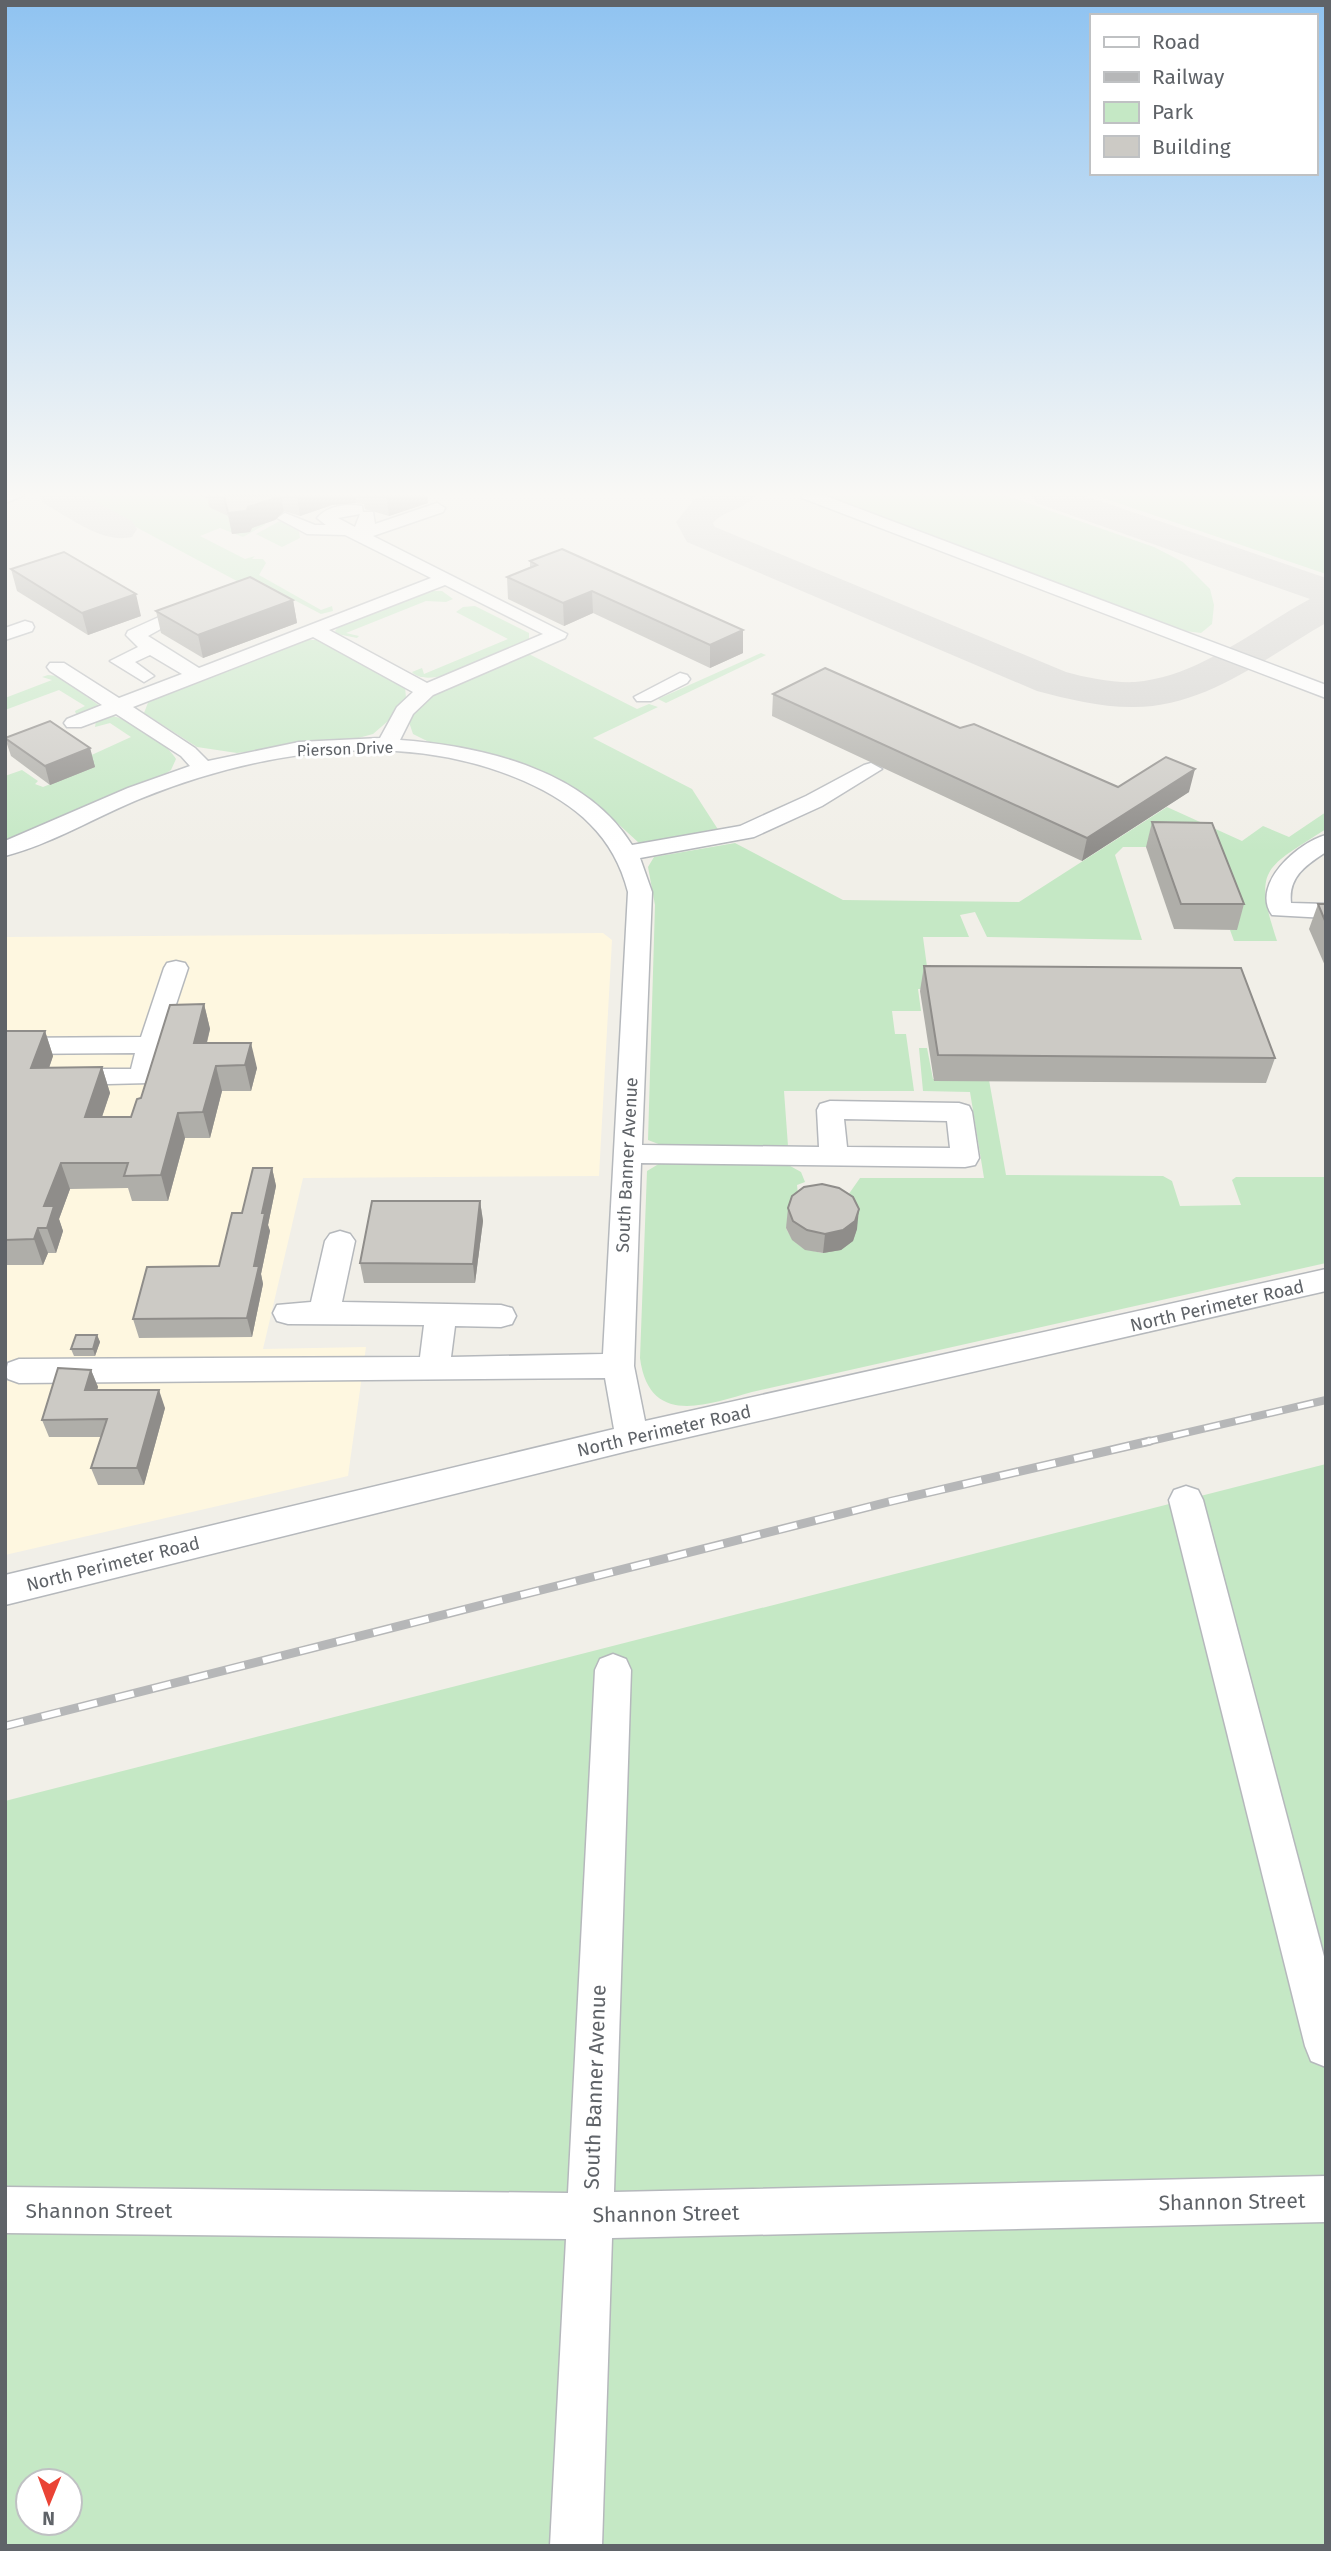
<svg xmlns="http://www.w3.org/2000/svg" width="1331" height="2551" font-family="'Fira Sans',sans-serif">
<rect width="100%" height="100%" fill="#f1efe8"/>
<polygon fill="#fef7e0" points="603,933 612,940 599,1176 303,1178 263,1349 366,1347 348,1476 5,1555 5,937"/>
<g fill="#c5e8c5" fill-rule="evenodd">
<polygon points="76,495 203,495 266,524 243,537 220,528 200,536 245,559 255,556 252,559 263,559 266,563 259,575 321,610 332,606 333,611 321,614 277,591 263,595"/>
<polygon points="821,495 1005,495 1154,547 1183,562 1210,589 1214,605 1212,624 1201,633 1177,630"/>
<polygon points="1094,495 1326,495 1326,574 1115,502"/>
<polygon points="280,521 299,531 300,538 282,547 256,534"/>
<polygon points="428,591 442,591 453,599 446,602 426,601 346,633 359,636 357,638 337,634 335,631 340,625"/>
<path d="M 475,606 L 529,633 L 529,640 C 506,650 430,693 412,672 L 422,668 L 424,674 L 508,639 L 456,612 L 463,607 Z"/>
<polygon points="305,640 318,640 405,687 406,698 388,721 373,734 351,740 237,753 197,747 144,713 149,700"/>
<polygon points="527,653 637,709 649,704 658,707 593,738 692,789 719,831 639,843 592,800 555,779 431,743 413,734 409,722 416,709 440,691"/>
<polygon points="761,653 766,655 666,703 658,699"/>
<polygon points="48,675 57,676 100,706 76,714 75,711 85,706 59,690 5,710 5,698 52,680 42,677"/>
<path d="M 110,716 C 126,716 169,745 176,759 L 171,770 L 156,780 L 5,843 L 5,776 L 22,770 L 38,781 L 35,784 L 43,787 L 93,767 L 85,758 L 131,737 L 110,723 L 95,727 L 96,721 Z"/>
<path d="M 1167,807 L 1242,841 L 1263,826 L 1289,837 L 1326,812 L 1326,829 C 1264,869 1253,868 1277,941 L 1234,941 L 1230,930 L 1237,929 L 1205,847 L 1123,847 L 1115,855 L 1142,940 L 987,937 L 975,912 L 960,915 L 969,937 L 923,937 L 930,989 L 918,989 L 921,1011 L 892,1011 L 895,1034 L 906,1034 L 914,1091 L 784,1091 L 788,1146 L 661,1145 L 648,1140 L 655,905 L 648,867 L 654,857 L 735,843 L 843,900 L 1019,902 Z"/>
<path d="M 919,1048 L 927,1048 L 933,1079 L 989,1080 L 1006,1175 L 1163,1176 L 1172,1181 L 1180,1206 L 1241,1205 L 1232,1180 L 1236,1177 L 1326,1177 L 1326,1263 L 752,1392 C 706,1405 649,1427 640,1358 L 647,1171 L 662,1162 L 783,1162 L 801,1172 L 805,1182 L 797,1185 L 798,1194 L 786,1228 C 794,1246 805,1250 823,1253 L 846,1198 L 860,1178 L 984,1178 L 970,1092 L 923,1091 Z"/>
<path d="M 1326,1464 L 1326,2546 L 5,2546 L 5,1801 ZM 28,2481 L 70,2481 L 70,2523 L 28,2523 Z"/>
</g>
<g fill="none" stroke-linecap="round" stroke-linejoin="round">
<g fill="#d4d3d0" fill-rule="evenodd">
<path d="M 38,495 L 83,495 L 132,521 L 137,529 L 132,537 C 102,544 69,517 43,503 Z"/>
<path d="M 706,495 L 756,495 C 745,510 725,509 713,523 L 715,527 L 1066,672 C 1088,678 1112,683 1135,682 C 1199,677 1256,628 1310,599 L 1036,503 L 1031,495 L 1083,495 L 1326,578 L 1326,623 C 1266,657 1205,708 1132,707 C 1099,707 1068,699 1037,691 L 687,542 L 676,522 L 694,499 Z"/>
</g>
<g stroke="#b5b8bc" stroke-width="3">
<g id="minor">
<polygon points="5,495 25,495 5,503"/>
<polygon points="800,495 823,495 1326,685 1326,698 802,498"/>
<path d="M 437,503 L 445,508 L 443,512 L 373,536 L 567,634 L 565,638 L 433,695 L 413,714 L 400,740 C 482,746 586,770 632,845 L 740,826 L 806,796 L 864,765 L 871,763 L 882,769 L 822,806 L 754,837 L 640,858 L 652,892 L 642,1145 L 819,1147 L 817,1110 L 820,1104 L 830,1101 L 959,1103 L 969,1106 L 972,1112 L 979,1158 L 975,1165 L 965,1167 L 641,1163 L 634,1366 L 645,1421 L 1326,1269 L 1326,1291 L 632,1450 L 5,1605 L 5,1575 L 614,1429 L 605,1378 L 19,1383 L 8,1379 L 5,1375 L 8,1363 L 19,1359 L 420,1357 L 424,1325 L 288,1324 L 277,1321 L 273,1313 L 277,1305 L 311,1302 L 325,1241 L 330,1234 L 340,1231 L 350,1234 L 355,1241 L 342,1302 L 501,1305 L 512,1308 L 516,1316 L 512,1324 L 501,1327 L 455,1326 L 451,1357 L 603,1354 L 628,892 C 614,836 576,804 524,781 C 403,728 262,750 142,798 C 97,816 52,844 5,856 L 5,841 L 128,788 L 190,766 L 181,756 L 116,714 L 81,727 L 67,727 L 64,723 L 67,719 L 102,705 L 50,671 L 47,667 L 50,663 L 64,663 L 119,698 L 182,674 L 150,655 L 135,662 L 154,676 L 144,682 L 110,661 L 138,647 L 126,635 L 128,631 L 159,617 L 173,617 L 175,621 L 148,636 L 199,668 L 431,578 L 345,535 L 307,534 L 277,518 L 285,513 L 315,525 L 326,525 L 317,518 C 327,506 346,503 362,506 L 363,512 L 373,512 L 375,524 ZM 360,514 L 355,527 L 338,518 ZM 445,585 L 543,634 L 427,683 L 329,630 ZM 313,637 L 413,692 L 397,707 L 380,738 L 299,742 L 208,761 L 195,748 L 133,707 ZM 844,1119 L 947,1121 L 950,1148 L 847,1147 Z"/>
<polygon points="25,621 32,623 34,627 32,631 5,640 5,628"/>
<polygon points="680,673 687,675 690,679 687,683 651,701 637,701 634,697"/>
<path d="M 1326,835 L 1326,852 C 1306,865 1288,877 1291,903 L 1326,904 L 1326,918 L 1272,915 C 1250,884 1299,842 1326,835 Z"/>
<polygon points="176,961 185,963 188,968 150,1083 66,1085 57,1083 53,1077 57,1071 66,1069 131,1069 135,1053 5,1054 5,1038 141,1037 164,968 167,963"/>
<polygon points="1186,1486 1198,1490 1203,1500 1326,1964 1326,2067 1311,2061 1305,2046 1169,1500 1174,1490"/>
<polygon points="613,1654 626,1659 631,1670 614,2192 1326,2176 1326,2222 612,2238 602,2546 550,2546 566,2239 5,2233 5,2187 568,2193 595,1670 600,1659"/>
</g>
</g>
<use href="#minor" fill="#fff" fill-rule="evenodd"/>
<g stroke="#b6b7b8" stroke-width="8">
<polyline id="rail-far1" points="1142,1443 1326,1400"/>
</g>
<g stroke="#b6b7b8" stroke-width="9">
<polyline id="rail" points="5,1726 892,1501 1150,1441"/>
</g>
<use href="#rail-far1" stroke="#fff" stroke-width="5" stroke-dasharray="16" stroke-linecap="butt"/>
<use href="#rail" stroke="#fff" stroke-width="6" stroke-dasharray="19" stroke-linecap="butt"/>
</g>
<g fill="#afaea9">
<polygon points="199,495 427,495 428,503 389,516 365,509 364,504 356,503 332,505 300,516 284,511 275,520 252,528 250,532 232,534 228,516 209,507 208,499"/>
<polygon points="530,561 743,653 710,668 593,613 564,626 508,599 507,577 530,567"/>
<polygon points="11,569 141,616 88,635 17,591"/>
<polygon points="293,600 297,623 203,658 161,633 156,611"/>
<polygon points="773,694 960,728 1118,787 1189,792 1082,861 772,716"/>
<polygon points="5,738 90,748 95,767 50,785 11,756"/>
<polygon points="1152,822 1244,904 1237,930 1174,929 1146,847"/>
<polygon points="1318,904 1326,904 1326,968 1309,929"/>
<polygon points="924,966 1275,1058 1266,1083 934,1081 920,991"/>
<polygon points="204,1004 210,1029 207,1043 257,1068 251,1091 222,1091 210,1138 185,1138 168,1201 132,1201 128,1188 70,1189 59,1219 63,1231 56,1253 48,1253 43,1265 5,1265 5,1031 45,1031 53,1056 49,1068 102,1067 110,1093 102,1117 131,1117 141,1098"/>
<polygon points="272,1168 276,1186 268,1225 270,1231 261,1274 263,1284 252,1337 139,1338 133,1319 219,1266"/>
<polygon points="480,1201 483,1221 475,1283 364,1283 360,1263"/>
<polygon points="788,1208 857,1229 853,1241 841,1250 823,1253 805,1250 792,1240 786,1228"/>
<polygon points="97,1335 100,1342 95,1356 74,1356 71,1349"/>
<polygon points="91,1370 98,1387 97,1390 165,1408 144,1485 98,1485 91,1468 101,1437 49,1437 42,1420"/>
</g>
<g fill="#8f8d8a">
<polygon points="275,495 281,495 284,511 275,520 252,528 250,532 232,534 228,513 248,507"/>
<polygon points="297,495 355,495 356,503 332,505 300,516"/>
<polygon points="386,495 427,495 428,503 389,516"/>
<polygon points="592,591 593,613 564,626 563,603"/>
<polygon points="136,594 141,616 88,635 82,613"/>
<polygon points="293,600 297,623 203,658 198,635"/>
<polygon points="743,630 743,653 710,668 710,645"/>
<polygon points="90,748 95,767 50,785 45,766"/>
<polygon points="1195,769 1189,792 1082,861 1087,838"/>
<polygon points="204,1004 210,1029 200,1069 194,1043"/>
<polygon points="45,1031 53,1056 40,1094 31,1068"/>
<polygon points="251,1043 257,1068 251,1091 245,1065"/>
<polygon points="216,1066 222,1091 210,1138 203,1112"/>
<polygon points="102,1067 110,1093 93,1143 85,1117"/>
<polygon points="178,1113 185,1138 168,1201 161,1175"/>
<polygon points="61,1163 70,1189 59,1219 63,1231 56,1253 47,1228 44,1206"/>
<polygon points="272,1168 276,1186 268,1225 270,1231 261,1274 263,1284 252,1337 247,1318 262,1213"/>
<polygon points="480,1201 483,1221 475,1283 473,1264"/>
<polygon points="859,1209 857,1229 853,1241 841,1250 823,1253 825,1234"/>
<polygon points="38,1228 48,1253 43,1265 34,1239"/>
<polygon points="97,1335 100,1342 95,1356 93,1349"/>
<polygon points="91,1370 98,1387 92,1407 85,1390"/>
<polygon points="159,1390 165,1408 144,1485 137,1468"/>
</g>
<g fill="#cccac5" stroke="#8f8d8a" stroke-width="2">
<polygon points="224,495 275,495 272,499 248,507 246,511 228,513"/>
<polygon points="562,549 743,630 710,645 592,591 563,603 507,577 537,565 530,561"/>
<polygon points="64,552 136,594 82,613 11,569"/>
<polygon points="250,577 293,600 198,635 156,611"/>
<polygon points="825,668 960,728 974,724 1118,787 1166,757 1195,769 1087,838 773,694"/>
<polygon points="50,721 90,748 45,766 5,738"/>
<polygon points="1152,822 1212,823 1244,904 1181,904"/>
<polygon points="1318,904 1326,904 1326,923"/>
<polygon points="924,966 1241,968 1275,1058 938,1055"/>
<polygon points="204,1004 194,1043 251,1043 245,1065 216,1066 203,1112 178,1113 161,1175 124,1176 128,1163 61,1163 44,1206 54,1206 47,1228 38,1228 34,1239 5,1240 5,1031 45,1031 31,1068 102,1067 85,1117 131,1117 137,1099 141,1098 170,1005"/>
<polygon points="253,1168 272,1168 262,1213 265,1213 254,1266 259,1266 247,1318 133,1319 147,1267 219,1266 232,1213 242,1213"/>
<polygon points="822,1184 839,1188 853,1197 859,1209 855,1221 843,1230 825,1234 807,1230 793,1221 788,1208 792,1196 804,1187"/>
<polygon points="372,1201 480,1201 473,1264 360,1263"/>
<polygon points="76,1335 97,1335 93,1349 71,1349"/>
<polygon points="58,1368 91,1370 85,1390 159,1390 137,1468 91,1468 107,1419 42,1420"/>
</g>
<linearGradient id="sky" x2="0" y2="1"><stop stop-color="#8fc3f1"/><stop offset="0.58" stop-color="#f9f8f5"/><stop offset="1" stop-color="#f9f8f5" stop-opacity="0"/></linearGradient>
<rect width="1331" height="852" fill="url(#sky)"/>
<g text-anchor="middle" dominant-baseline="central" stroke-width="6" stroke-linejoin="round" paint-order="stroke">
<g font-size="16" fill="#5f6368" stroke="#fff">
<text transform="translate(345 749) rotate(-2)">Pierson Drive</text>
</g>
<g font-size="18" fill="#5f6368" stroke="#fff">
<text transform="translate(627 1165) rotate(-87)">South Banner Avenue</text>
<text transform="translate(1217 1306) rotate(-13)">North Perimeter Road</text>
<text transform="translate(664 1431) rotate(-13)">North Perimeter Road</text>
<text transform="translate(113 1564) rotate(-14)">North Perimeter Road</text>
</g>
<g font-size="21" fill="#5f6368" stroke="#fff">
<text transform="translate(595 2087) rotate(-88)">South Banner Avenue</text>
<text transform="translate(1232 2202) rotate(-1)">Shannon Street</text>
<text x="99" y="2211">Shannon Street</text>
<text transform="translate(666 2214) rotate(-1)">Shannon Street</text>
</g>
</g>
<rect width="1331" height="2551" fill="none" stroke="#5f6368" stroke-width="14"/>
<rect x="1090" y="14" width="228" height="161" fill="#ffffff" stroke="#bfc1c3" stroke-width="2"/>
<rect x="1104" y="37" width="35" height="10" fill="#ffffff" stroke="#bfc1c3" stroke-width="2"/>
<text x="1152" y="49" font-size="21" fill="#5f6368">Road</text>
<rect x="1104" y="72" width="35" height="10" fill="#b6b7b8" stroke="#bfc1c3" stroke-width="2"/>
<text x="1152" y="84" font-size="21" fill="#5f6368">Railway</text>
<rect x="1104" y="102" width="35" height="21" fill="#c5e8c5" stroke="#bfc1c3" stroke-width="2"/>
<text x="1152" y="119" font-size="21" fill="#5f6368">Park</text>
<rect x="1104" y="136" width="35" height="21" fill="#cccac5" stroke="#bfc1c3" stroke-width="2"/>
<text x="1152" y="154" font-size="21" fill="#5f6368">Building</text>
<g transform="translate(49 2502) rotate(181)"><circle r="33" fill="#ffffff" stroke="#bfc1c3" stroke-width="2"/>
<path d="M0-5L12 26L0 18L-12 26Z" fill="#ea4335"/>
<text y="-10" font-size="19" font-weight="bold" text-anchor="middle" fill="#5f6368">N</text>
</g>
</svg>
